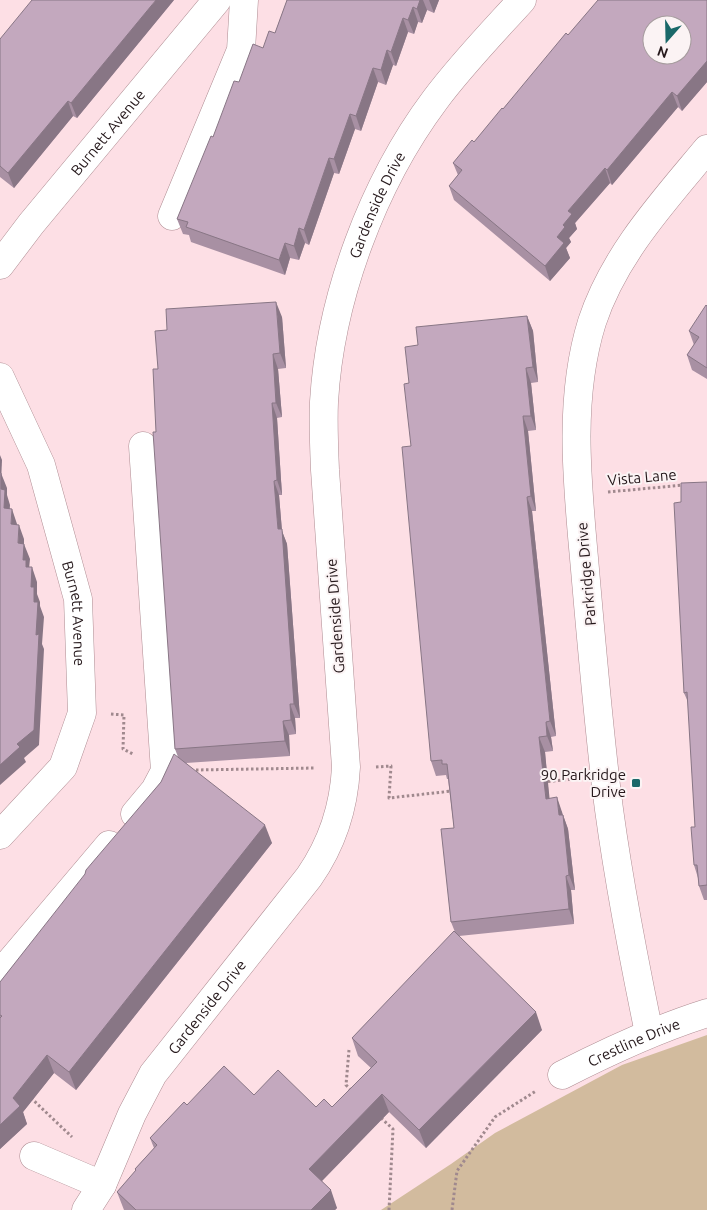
<svg xmlns="http://www.w3.org/2000/svg" width="707" height="1210" font-family="Ubuntu,sans-serif">
<rect width="100%" height="100%" fill="#fddfe5"/>
<polygon fill="#d2bb9e" points="707,1035 707,1210 381,1210 451,1164 495,1133 622,1065"/>
<g fill="none" stroke-linecap="round" stroke-linejoin="round">
<g stroke="#ae8c92" stroke-width="29">
<g id="minor">
<polyline points="172,216 241,50 244,0"/>
<path id="s1" d="M 0,265 L 31,224 L 217,0"/>
<path id="s2" d="M 0,377 L 41,465 L 78,599 L 82,713 L 63,767 L 0,835"/>
<polyline points="135,814 155,790 165,771 143,446"/>
<polyline points="0,974 109,845"/>
<path d="M 649,1033 C 632,951 616,869 606,786 C 598,718 592,650 586,581 C 579,497 566,405 592,322 C 614,255 663,202 707,149"/>
<path id="s3" d="M 562,1075 C 609,1051 656,1029 707,1013"/>
<polyline points="34,1156 102,1185"/>
<path id="s4" d="M 86,1210 L 102,1185 L 132,1114 L 153,1074 L 309,877 C 332,844 344,808 346,767 L 325,470 C 324,447 323,424 324,402 C 330,298 373,183 435,100 C 461,65 492,33 522,0"/>
</g>
</g>
<g stroke="#a0898e" stroke-width="3" stroke-dasharray="2.5 2.5" stroke-linecap="butt">
<polyline points="608,492 684,485"/>
<polyline points="111,714 124,715 123,749 133,754"/>
<polyline points="376,767 391,766 389,798 452,791"/>
<polyline points="196,770 314,768"/>
<polyline points="543,782 574,779"/>
<polyline points="349,1050 346,1085 352,1091"/>
<polyline points="31,1098 72,1137"/>
<polyline points="381,1118 393,1129 389,1210"/>
<polyline points="452,1210 457,1171 495,1117 536,1091"/>
</g>
<use href="#minor" stroke="#fff" stroke-width="28"/>
</g>
<g fill="#a890a3">
<polygon points="174,0 77,118 73,116 14,188 0,177 0,39"/>
<polygon points="287,0 439,0 434,13 427,10 422,23 418,22 414,34 408,32 396,66 393,65 386,85 378,82 361,131 355,129 339,174 334,173 309,245 305,243 299,260 290,258 285,275 191,242 189,235 183,234 177,219 213,137 263,48 275,33"/>
<polygon points="707,0 707,82 682,111 678,107 612,185 610,183 575,223 577,229 569,238 571,242 566,248 570,258 550,281 454,200 449,186 458,175 453,163 474,142 568,35"/>
<polygon points="707,306 707,379 692,370 687,355 694,345 689,331"/>
<polygon points="527,316 533,331 538,382 531,383 536,430 528,431 536,511 532,511 556,736 551,737 553,751 545,752 549,798 562,812 568,829 575,890 571,890 574,924 459,936 542,1030 426,1148 389,1112 322,1181 337,1208 335,1210 124,1210 117,1192 136,1171 135,1169 154,1148 150,1138 187,1105 254,1095 316,1107 332,1107 371,1068 358,1056 352,1038 455,932 451,922 454,828 448,779 447,779 446,775 436,776 431,761 411,446 409,383 418,345"/>
<polygon points="282,317 286,368 278,369 282,417 277,418 282,495 279,495 282,531 287,544 300,718 295,718 296,734 289,735 290,756 186,763 272,843 76,1090 54,1073 23,1112 27,1124 0,1149 0,982 161,782 178,757 175,749 156,432 158,369 167,330"/>
<polygon points="707,482 707,900 704,900 699,886 698,878 694,865 695,827 688,702 684,693 681,502"/>
</g>
<g fill="#887685">
<polygon points="156,0 174,0 77,118 71,103"/>
<polygon points="420,0 423,0 427,10 422,23 417,9"/>
<polygon points="429,0 439,0 434,13"/>
<polygon points="413,7 418,22 414,34 408,20"/>
<polygon points="403,18 408,32 396,66 391,52"/>
<polygon points="387,50 393,65 386,85 381,70"/>
<polygon points="707,60 707,82 682,111 677,96"/>
<polygon points="373,68 378,82 361,131 356,116"/>
<polygon points="672,92 678,107 612,185 607,170"/>
<polygon points="68,101 73,116 14,188 8,173"/>
<polygon points="350,114 355,129 339,174 334,159"/>
<polygon points="329,158 334,173 309,245 304,230"/>
<polygon points="605,168 610,183 575,223 577,229 569,238 571,242 566,248 570,258 550,281 545,266 563,225 568,211"/>
<polygon points="299,228 305,243 299,260 294,246"/>
<polygon points="285,243 290,258 285,275 279,260"/>
<polygon points="276,302 282,317 286,368 280,353"/>
<polygon points="527,316 533,331 538,382 533,367"/>
<polygon points="273,354 278,369 282,417 276,403"/>
<polygon points="526,368 531,383 536,430 531,416"/>
<polygon points="272,403 277,418 282,495 277,480"/>
<polygon points="523,416 528,431 536,511 531,496"/>
<polygon points="0,455 2,460 1,483 0,481"/>
<polygon points="1,473 7,488 7,495 10,505 9,523 4,508 1,489"/>
<polygon points="274,481 279,495 282,531 287,544 300,718 294,704 278,529"/>
<polygon points="527,497 532,511 556,736 550,721"/>
<polygon points="12,509 17,524 17,539 11,524"/>
<polygon points="19,525 24,539 24,550 24,544 30,559 29,569 32,567 37,582 37,594 40,602 40,606 44,617 42,644 44,649 39,745 24,758 26,762 0,785 0,765 17,744 36,635 34,602 18,543"/>
<polygon points="290,704 295,718 296,734 291,720"/>
<polygon points="283,721 289,735 290,756 285,741"/>
<polygon points="546,722 551,737 553,751 547,736"/>
<polygon points="539,737 545,752 551,813 546,799"/>
<polygon points="557,797 562,812 564,830 559,815"/>
<polygon points="563,815 568,829 575,890 569,875"/>
<polygon points="265,825 272,843 76,1090 69,1072"/>
<polygon points="566,876 571,890 574,924 569,909"/>
<polygon points="536,1012 542,1030 426,1148 419,1130"/>
<polygon points="47,1055 54,1073 23,1112 27,1124 0,1149 0,1125 13,1098"/>
<polygon points="382,1094 389,1112 316,1187 309,1169"/>
<polygon points="331,1190 337,1208 335,1210 311,1210"/>
</g>
<g fill="#c3a8be" stroke="#887685" fill-rule="evenodd">
<polygon points="32,0 156,0 71,103 68,101 8,173 0,166 0,39"/>
<polygon points="287,0 420,0 417,9 413,7 408,20 403,18 391,52 387,50 381,70 373,68 356,116 350,114 334,159 329,158 304,230 299,228 294,246 285,243 279,260 186,227 188,222 177,219 211,136 213,137 234,81 239,82 253,44 263,48 269,31 275,33"/>
<path d="M 598,0 L 707,0 L 707,61 L 677,96 L 672,92 L 607,170 L 605,168 L 568,211 L 572,214 L 563,225 L 565,227 L 557,237 L 564,243 L 545,266 L 449,186 L 462,170 L 453,163 L 472,140 L 474,142 L 502,108 L 503,109 L 566,33 L 568,35 ZM 652,25 L 682,25 L 682,55 L 652,55 Z"/>
<polygon points="276,302 280,353 273,354 276,403 272,403 277,480 274,481 278,529 282,529 294,704 290,704 291,720 283,721 285,741 175,749 153,432 156,432 153,369 158,369 155,331 167,330 166,309"/>
<polygon points="706,305 707,306 707,368 687,355 699,337 689,331"/>
<polygon points="527,316 533,367 526,368 531,416 523,416 531,496 527,497 550,721 546,722 547,736 539,737 546,799 557,797 559,815 563,815 569,875 566,876 569,909 451,922 441,829 454,828 447,764 442,764 442,760 431,761 402,447 411,446 404,384 409,383 405,347 418,345 416,327"/>
<polygon points="0,472 1,473 1,489 5,490 4,508 12,509 11,524 19,525 18,543 24,544 23,560 26,560 26,567 32,567 31,587 34,587 34,602 38,602 36,635 39,634 34,730 17,744 20,747 0,765"/>
<polygon points="707,482 707,885 699,886 697,865 694,865 691,827 695,827 687,692 684,693 674,503 681,502 681,483"/>
<polygon points="174,754 265,825 69,1072 47,1055 13,1098 20,1106 0,1125 0,1018 2,1016 0,1015 0,982 85,874 86,870 161,782"/>
<polygon points="454,931 536,1012 419,1130 382,1094 309,1169 331,1190 311,1210 136,1210 117,1192 136,1170 135,1169 157,1145 150,1138 184,1102 187,1105 224,1066 254,1095 278,1070 316,1107 324,1099 332,1107 377,1062 352,1038"/>
</g>
<rect fill="#1a6869" stroke="#fbf3f4" stroke-width="2" x="631" y="778" width="10" height="10" rx="2.5"/>
<g text-anchor="middle" dominant-baseline="central" stroke-width="4" stroke-linejoin="round" paint-order="stroke">
<g font-size="15" fill="#25181b" stroke="#fbf3f4">
<text stroke="none"><textPath href="#s1" startOffset="171">Burnett Avenue</textPath></text>
<text stroke="none"><textPath href="#s4" startOffset="1092">Gardenside Drive</textPath></text>
<text transform="translate(642 477) rotate(-5)">Vista Lane</text>
<text transform="translate(586 574) rotate(-95)">Parkridge Drive</text>
<text stroke="none"><textPath href="#s2" startOffset="250">Burnett Avenue</textPath></text>
<text transform="translate(335 616) rotate(-94)">Gardenside Drive</text>
<text stroke="none"><textPath href="#s4" startOffset="238">Gardenside Drive</textPath></text>
<text stroke="none"><textPath href="#s3" startOffset="79">Crestline Drive</textPath></text>
</g>
<g font-size="15" fill="#25181b" stroke="#fbf3f4" text-anchor="end">
<text x="626" y="774">90 Parkridge<tspan x="626" dy="17">Drive</tspan></text>
</g>
</g>
<g transform="translate(667 40) rotate(200)"><circle r="24" fill="#fbf3f4" stroke="#a59b9d"/>
<path d="M0-4L9 19L0 12L-9 19Z" fill="#1a6869"/>
<text y="-8" font-size="14" font-weight="bold" text-anchor="middle" fill="#25181b">N</text>
</g>
</svg>
